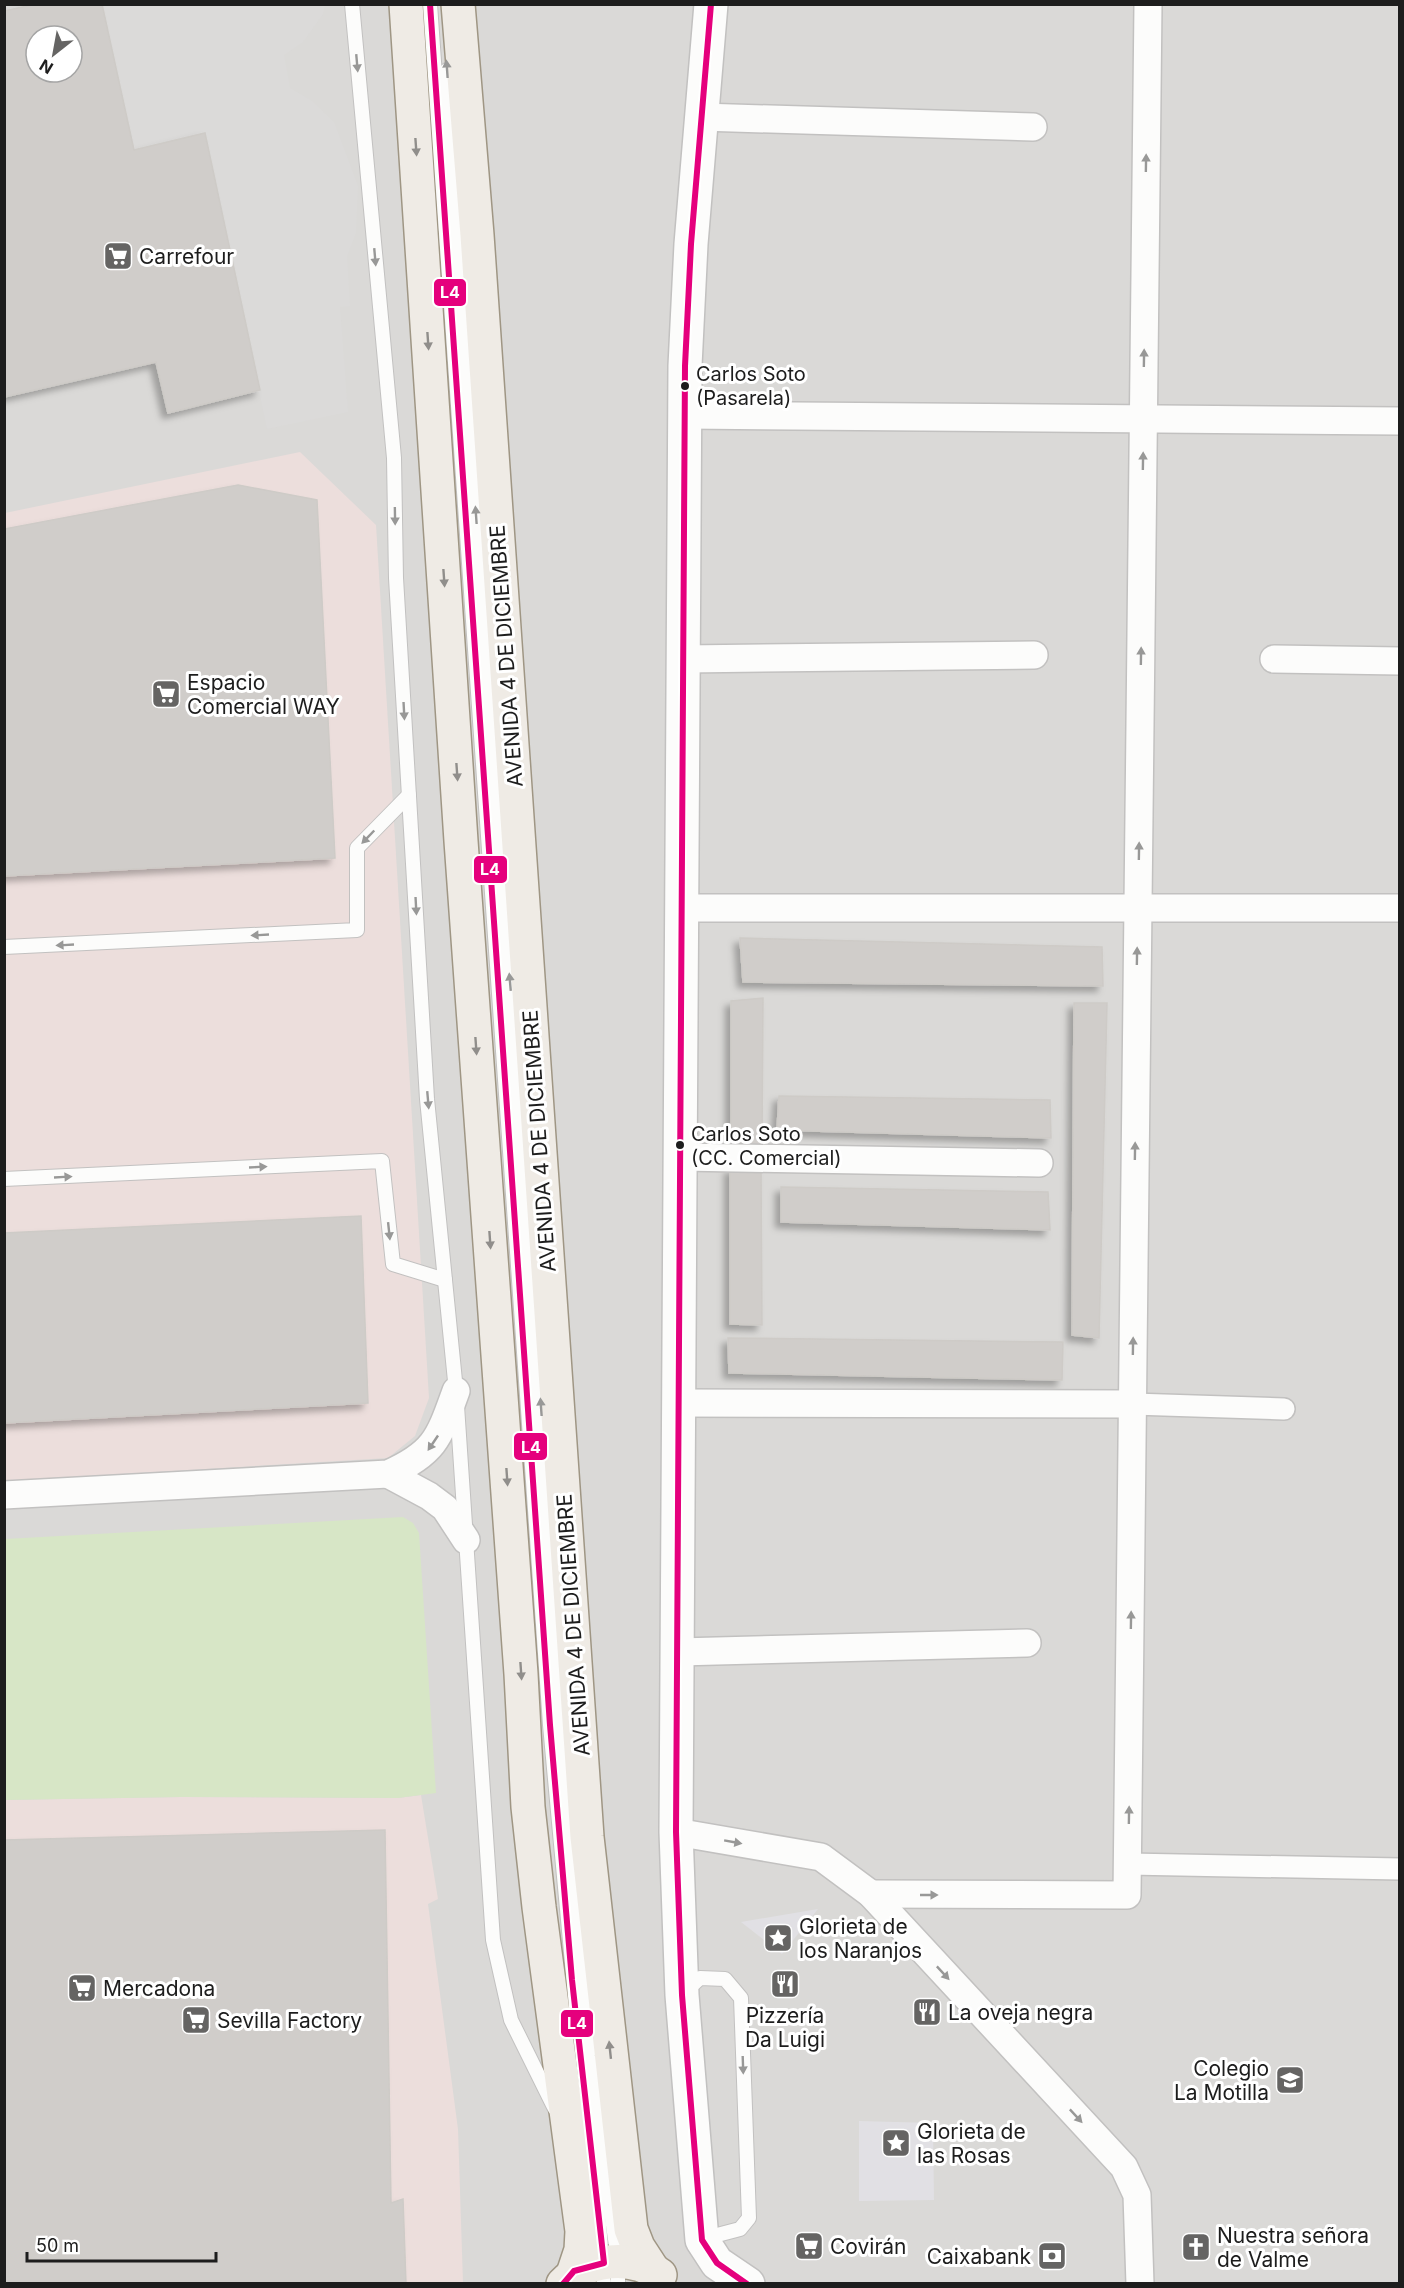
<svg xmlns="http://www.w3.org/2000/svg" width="1404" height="2288" font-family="Inter,sans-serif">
<defs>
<filter id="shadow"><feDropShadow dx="-5.5" dy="5.5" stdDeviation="3" flood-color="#0004"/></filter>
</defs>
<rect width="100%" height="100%" fill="#ebe9e5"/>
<path fill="#dad9d7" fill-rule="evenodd" d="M 5,5 L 1399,5 L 1399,2283 L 5,2284 ZM 36,36 L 72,36 L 72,72 L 36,72 Z"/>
<g fill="#ecdedc">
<polygon points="300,452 376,525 429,1398 415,1436 388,1458 5,1481 5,513"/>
<polygon points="421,1795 438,1899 428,1904 458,2129 463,2283 5,2283 4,1800 181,1797 398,1798"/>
</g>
<polygon fill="#d7e6c6" points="403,1517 413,1523 419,1533 436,1793 398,1798 181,1797 5,1800 5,1539"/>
<polygon fill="#dbdad9" points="102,5 325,5 323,14 303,42 284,55 290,88 312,101 334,122 358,186 356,233 347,256 350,306 340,307 348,412 267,429 205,134 134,150"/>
<g fill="#e1e0e4">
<polygon points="818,1909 782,1954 741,1922"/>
<polygon points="859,2121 933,2123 934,2200 859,2201"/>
</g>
<g fill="#d0cdca" stroke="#cecbc7" stroke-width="1.5" fill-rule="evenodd" filter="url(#shadow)">
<path d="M 36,4 L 102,4 L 134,150 L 205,133 L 260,390 L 168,413 L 156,362 L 4,397 L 4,11 ZM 36,36 L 72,36 L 72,72 L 36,72 Z"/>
<polygon points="238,485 317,500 335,858 4,876 4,529"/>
<polygon points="740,938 1102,947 1103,986 743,982"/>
<polygon points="763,998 762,1144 731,1142 731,1001"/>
<polygon points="1074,1003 1107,1003 1099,1338 1072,1335"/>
<polygon points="779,1096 1050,1100 1051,1138 777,1130"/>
<polygon points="730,1168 761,1169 762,1325 730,1324"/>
<polygon points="781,1187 1048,1192 1050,1230 781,1222"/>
<polygon points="361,1216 368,1403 4,1423 4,1233"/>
<polygon points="728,1338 1063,1342 1062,1380 729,1373"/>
<polygon points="385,1830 391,2203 403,2199 406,2284 4,2284 4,1840"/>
</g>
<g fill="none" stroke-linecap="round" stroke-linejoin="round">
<g stroke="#c2c1c0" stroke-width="16">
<g id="service">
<polyline points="352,4 394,458 396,578 427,1099 456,1391 493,1940 511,2020 555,2109"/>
<polyline points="430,4 550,1725 578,2028"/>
<polyline points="447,70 472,463 569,1833 589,2056 618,2260 618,2284"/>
<polyline points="4,947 357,930 357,848 409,795"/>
<polyline points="4,1179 382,1161 393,1264 445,1280"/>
<polyline points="685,1992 700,1978 725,1979 741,1998 749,2218 740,2229 702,2239"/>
<polyline points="594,2163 604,2284"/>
</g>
</g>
<g stroke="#c2c1c0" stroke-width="24">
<g id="pedestrian">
<polyline points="1133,1404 1284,1409"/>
<polyline points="1128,1864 1400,1869"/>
</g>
</g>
<g stroke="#c2c1c0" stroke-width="30">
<g id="minor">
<polyline points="701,117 1033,127"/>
<polyline points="686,415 1400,421"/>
<polyline points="685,659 1034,655"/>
<polyline points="1274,659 1400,661"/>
<polyline points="683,908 1400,908"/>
<polyline points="681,1157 1039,1163"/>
<polyline points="679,1403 1133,1404"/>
<polyline points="388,1474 429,1496 445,1508 466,1540"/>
<path d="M 4,1495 L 388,1474 C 435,1453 439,1438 456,1391"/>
<polyline points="679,1652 1027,1643"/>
<polyline points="676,1832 821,1857 871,1894 1124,2167 1137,2195 1140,2284"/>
<polyline points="871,1894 1127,1895 1148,4"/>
</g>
</g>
<g stroke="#c2c1c0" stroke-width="36">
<polyline id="tertiary" points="711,4 691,244 685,366 676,1832 682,1995 702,2240 717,2263 748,2284"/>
</g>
<g stroke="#9f9684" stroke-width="36">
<g id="primary">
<polyline points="406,4 461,841 521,1674 528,1807 539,1907 582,2231 581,2250 574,2271"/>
<polyline points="458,4 477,235 587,1837 631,2229 638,2247 653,2270"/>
<path d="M 563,2284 C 587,2258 632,2254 660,2275"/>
</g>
</g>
<use href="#service" stroke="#fcfcfb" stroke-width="14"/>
<use href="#pedestrian" stroke="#fcfcfb" stroke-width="21"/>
<use href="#minor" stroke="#fcfcfb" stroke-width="27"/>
<use href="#tertiary" stroke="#fcfcfb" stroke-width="33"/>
<use href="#primary" stroke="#efebe5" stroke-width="33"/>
<g stroke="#fff" stroke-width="10">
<g id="bus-1">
<polyline points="430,4 550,1725 572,1980 604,2263 574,2271 563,2284"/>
<polyline points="711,4 691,244 685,366 676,1832 682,1995 702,2240 717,2263 747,2284"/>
</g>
</g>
<use href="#bus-1" stroke="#e5007d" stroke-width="6"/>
</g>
<defs><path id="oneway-solid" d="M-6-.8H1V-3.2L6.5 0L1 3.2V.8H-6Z" transform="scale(1.5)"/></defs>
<g fill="#989897">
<use href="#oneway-solid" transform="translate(357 63) rotate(85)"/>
<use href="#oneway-solid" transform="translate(447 69) rotate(-94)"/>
<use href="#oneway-solid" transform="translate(1146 163) rotate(-89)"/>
<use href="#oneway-solid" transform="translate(375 257) rotate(85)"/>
<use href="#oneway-solid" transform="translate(1144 358) rotate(-89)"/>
<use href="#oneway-solid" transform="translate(1143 461) rotate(-89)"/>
<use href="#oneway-solid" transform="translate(476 515) rotate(-94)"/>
<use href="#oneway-solid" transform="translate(395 516) rotate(89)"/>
<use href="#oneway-solid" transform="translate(1141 656) rotate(-89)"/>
<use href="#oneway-solid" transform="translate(404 711) rotate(87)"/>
<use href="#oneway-solid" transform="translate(368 837) rotate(134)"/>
<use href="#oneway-solid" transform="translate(1139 851) rotate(-89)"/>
<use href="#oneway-solid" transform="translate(416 906) rotate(87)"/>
<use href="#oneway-solid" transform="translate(260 935) rotate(177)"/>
<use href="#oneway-solid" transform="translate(65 945) rotate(177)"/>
<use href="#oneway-solid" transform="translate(1137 956) rotate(-89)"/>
<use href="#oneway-solid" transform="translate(510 982) rotate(-95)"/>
<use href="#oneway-solid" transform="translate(428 1100) rotate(85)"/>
<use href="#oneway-solid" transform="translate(1135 1151) rotate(-89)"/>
<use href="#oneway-solid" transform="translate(258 1167) rotate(-3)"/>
<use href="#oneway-solid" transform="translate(63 1177) rotate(-3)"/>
<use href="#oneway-solid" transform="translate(389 1231) rotate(84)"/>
<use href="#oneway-solid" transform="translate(1133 1346) rotate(-89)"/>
<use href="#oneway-solid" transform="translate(541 1407) rotate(-94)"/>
<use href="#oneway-solid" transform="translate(433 1443) rotate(124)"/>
<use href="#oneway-solid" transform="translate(1131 1620) rotate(-89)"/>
<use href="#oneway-solid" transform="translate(1129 1815) rotate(-89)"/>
<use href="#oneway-solid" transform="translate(733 1842) rotate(10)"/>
<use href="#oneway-solid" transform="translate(929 1895)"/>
<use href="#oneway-solid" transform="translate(943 1973) rotate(47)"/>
<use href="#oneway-solid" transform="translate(743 2065) rotate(88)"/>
<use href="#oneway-solid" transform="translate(1076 2116) rotate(47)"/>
</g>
<g fill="#908e8b">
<use href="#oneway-solid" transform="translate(416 147) rotate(86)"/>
<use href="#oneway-solid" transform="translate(428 341) rotate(86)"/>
<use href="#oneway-solid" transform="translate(444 578) rotate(86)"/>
<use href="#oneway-solid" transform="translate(457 772) rotate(86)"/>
<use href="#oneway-solid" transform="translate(476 1046) rotate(86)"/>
<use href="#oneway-solid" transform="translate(490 1240) rotate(86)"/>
<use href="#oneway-solid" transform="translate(507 1477) rotate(86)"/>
<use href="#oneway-solid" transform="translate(521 1671) rotate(86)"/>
<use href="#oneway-solid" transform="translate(610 2050) rotate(-96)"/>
</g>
<defs>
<g id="supermarket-square" transform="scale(1.5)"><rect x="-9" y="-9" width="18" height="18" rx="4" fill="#656463" stroke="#fff"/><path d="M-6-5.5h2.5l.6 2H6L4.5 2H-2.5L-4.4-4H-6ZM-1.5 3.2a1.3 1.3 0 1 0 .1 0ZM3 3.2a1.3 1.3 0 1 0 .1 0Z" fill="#fff"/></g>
<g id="sight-square" transform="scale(1.5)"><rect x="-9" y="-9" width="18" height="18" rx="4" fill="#656463" stroke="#fff"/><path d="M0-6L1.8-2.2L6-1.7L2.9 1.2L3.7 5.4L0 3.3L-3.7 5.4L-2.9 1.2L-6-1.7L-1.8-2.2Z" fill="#fff"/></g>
<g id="restaurant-square" transform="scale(1.5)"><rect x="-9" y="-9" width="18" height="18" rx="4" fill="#656463" stroke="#fff"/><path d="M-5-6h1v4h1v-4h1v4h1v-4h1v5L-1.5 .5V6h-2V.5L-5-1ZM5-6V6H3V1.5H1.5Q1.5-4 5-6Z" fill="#fff"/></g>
<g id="school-square" transform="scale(1.5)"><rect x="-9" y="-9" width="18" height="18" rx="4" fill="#656463" stroke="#fff"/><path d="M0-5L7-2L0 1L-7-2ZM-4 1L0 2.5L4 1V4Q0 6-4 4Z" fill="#fff"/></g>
<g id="church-square" transform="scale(1.5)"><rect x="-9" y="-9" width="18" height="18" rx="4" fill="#656463" stroke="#fff"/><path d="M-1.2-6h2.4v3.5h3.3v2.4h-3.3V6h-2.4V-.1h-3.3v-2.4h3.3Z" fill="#fff"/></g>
<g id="bank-square" transform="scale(1.5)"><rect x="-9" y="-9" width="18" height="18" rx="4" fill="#656463" stroke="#fff"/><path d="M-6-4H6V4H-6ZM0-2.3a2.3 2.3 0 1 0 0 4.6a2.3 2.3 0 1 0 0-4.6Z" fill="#fff"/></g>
</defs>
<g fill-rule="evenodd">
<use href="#supermarket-square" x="118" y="256"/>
<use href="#supermarket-square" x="166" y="694"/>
<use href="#sight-square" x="778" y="1938"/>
<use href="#restaurant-square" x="785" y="1984"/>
<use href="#supermarket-square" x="82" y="1988"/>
<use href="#restaurant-square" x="927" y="2012"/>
<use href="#supermarket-square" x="196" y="2020"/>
<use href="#school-square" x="1290" y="2080"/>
<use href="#sight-square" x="896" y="2143"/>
<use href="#supermarket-square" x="809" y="2246"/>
<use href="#church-square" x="1196" y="2247"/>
<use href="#bank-square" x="1052" y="2256"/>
</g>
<g fill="#1d1d1d" stroke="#fff" stroke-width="2">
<circle cx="685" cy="386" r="5"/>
<circle cx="680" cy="1145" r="5"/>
</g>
<g text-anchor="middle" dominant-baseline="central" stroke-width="6" stroke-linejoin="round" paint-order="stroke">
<g font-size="20" fill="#1d1d1d" stroke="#fff" text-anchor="start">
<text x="696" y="374">Carlos Soto<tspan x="696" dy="24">(Pasarela)</tspan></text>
<text x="691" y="1134">Carlos Soto<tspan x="691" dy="24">(CC. Comercial)</tspan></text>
</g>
<g font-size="21" fill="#1d1d1d" stroke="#fff" text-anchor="start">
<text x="139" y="256">Carrefour</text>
<text x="187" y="682">Espacio<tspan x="187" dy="24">Comercial WAY</tspan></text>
<text x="799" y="1926">Glorieta de<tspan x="799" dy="24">los Naranjos</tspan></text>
<text x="103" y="1988">Mercadona</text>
<text x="948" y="2012">La oveja negra</text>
<text x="785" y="2015" text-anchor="middle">Pizzería<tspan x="785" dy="24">Da Luigi</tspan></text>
<text x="217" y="2020">Sevilla Factory</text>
<text x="1269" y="2068" text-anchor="end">Colegio<tspan x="1269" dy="24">La Motilla</tspan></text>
<text x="917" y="2131">Glorieta de<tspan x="917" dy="24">las Rosas</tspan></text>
<text x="1217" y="2235">Nuestra señora<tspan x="1217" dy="24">de Valme</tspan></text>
<text x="830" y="2246">Covirán</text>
<text x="1031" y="2256" text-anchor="end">Caixabank</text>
</g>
<g font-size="21" fill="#1d1d1d" stroke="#fff">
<text transform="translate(506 656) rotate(-94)">AVENIDA 4 DE DICIEMBRE</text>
<text transform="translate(539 1141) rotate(-94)">AVENIDA 4 DE DICIEMBRE</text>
<text transform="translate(573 1625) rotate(-94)">AVENIDA 4 DE DICIEMBRE</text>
</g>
</g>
<g stroke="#fff" stroke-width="2">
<rect x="433" y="278" width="34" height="29" rx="6" fill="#e5007d"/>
<rect x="473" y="855" width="35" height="29" rx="6" fill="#e5007d"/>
<rect x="513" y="1432" width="35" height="29" rx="6" fill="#e5007d"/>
<rect x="560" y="2009" width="34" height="29" rx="6" fill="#e5007d"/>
</g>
<g font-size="16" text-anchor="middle" font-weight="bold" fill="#fff">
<text x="450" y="298">L4</text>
<text x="490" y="875">L4</text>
<text x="531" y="1453">L4</text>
<text x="577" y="2029">L4</text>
</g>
<rect width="1404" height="2288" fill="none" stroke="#1d1d1d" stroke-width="12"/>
<g transform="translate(54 54) rotate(211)"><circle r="28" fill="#ffffff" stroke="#a5a5a5" stroke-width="1.5"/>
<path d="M0-4.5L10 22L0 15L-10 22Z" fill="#656463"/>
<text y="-9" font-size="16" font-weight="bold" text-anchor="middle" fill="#1d1d1d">N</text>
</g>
<path d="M27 2252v9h189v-9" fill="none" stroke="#1d1d1d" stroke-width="3"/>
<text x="36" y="2252" font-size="18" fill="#1d1d1d" stroke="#ffffff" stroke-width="4.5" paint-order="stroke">50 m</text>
</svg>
